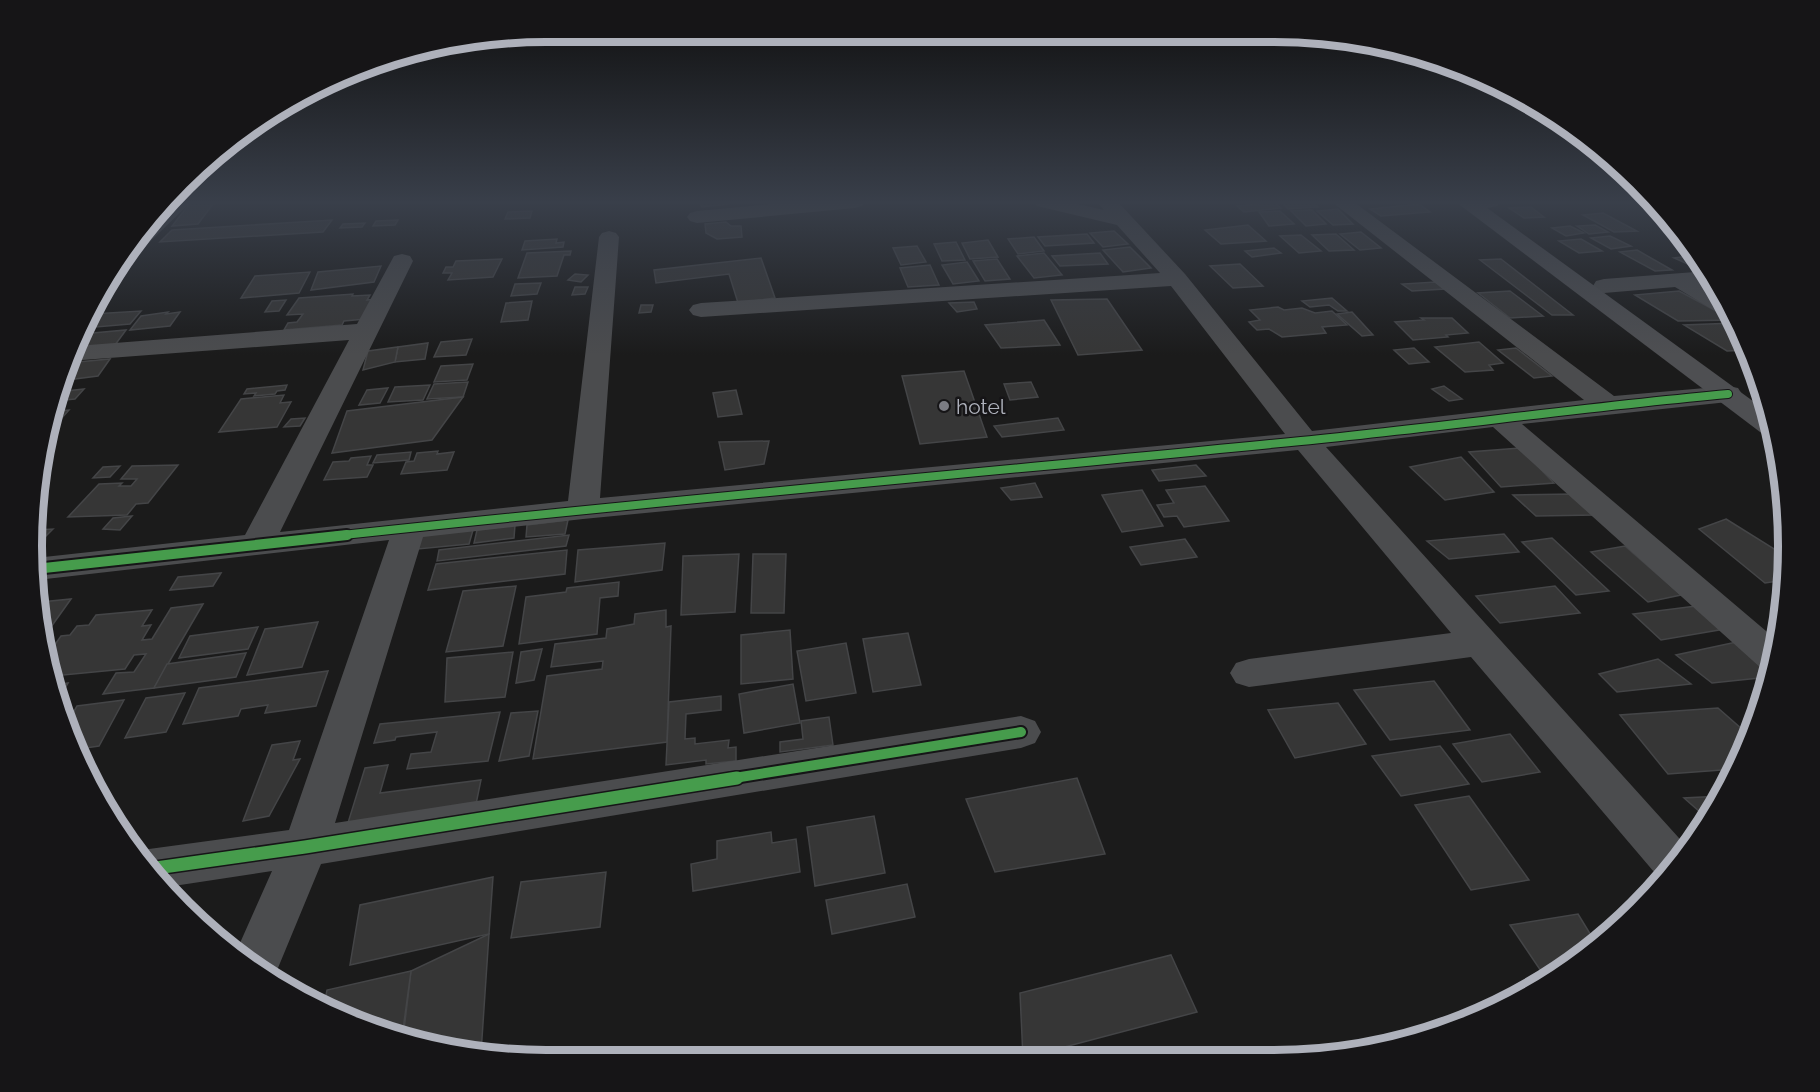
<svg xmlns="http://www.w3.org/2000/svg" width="1820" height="1092" font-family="Raleway,sans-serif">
<rect width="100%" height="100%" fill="#1b1b1b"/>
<g fill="#363636" stroke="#444547" stroke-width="1.5">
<polygon points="191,202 234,202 213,204 198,224 172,226"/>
<polygon points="699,202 727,202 729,204 702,207"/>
<polygon points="1274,202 1281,208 1244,212 1237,206"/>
<polygon points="1281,202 1312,202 1318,207 1288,209"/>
<polygon points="1419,204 1430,212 1381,216 1370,209"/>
<polygon points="1531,207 1544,217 1524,218 1509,208"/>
<polygon points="1338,209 1353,224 1333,225 1317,211"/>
<polygon points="1312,210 1326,224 1306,226 1291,211"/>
<polygon points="532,211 530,218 505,219 508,212"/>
<polygon points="1280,211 1294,224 1269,226 1259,212"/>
<polygon points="1603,213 1637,231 1614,232 1583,215"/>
<polygon points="332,220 323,232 160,242 172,230"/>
<polygon points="398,220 395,225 373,226 376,221"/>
<polygon points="726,222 731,226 741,226 742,237 717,239 706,233 705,224"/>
<polygon points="365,223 362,227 340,228 343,224"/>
<polygon points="1248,225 1266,241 1221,244 1205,230"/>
<polygon points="1595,225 1608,232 1589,234 1577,226"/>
<polygon points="1570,226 1584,233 1566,236 1552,228"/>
<polygon points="1114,231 1128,244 1103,247 1090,233"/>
<polygon points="1361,232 1381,248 1360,250 1340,234"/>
<polygon points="1087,234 1094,243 1045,246 1038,237"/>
<polygon points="1336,234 1354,250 1329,251 1312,235"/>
<polygon points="1301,235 1321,251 1299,253 1280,236"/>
<polygon points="1610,236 1631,246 1611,249 1591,238"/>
<polygon points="1034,237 1044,251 1018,254 1008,239"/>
<polygon points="557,239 556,243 564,242 563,247 522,250 525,241"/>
<polygon points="1581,239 1602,251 1579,253 1559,241"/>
<polygon points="988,240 998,257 970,259 962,243"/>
<polygon points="956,242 965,260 942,261 934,244"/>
<polygon points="917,246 926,262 901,265 893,248"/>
<polygon points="1130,247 1151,268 1123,272 1103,250"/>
<polygon points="1274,248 1281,253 1252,257 1245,251"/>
<polygon points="1637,250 1672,270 1655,271 1620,252"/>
<polygon points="571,251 570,255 564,255 557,276 518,278 527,253"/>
<polygon points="1044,253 1062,275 1034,278 1017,256"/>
<polygon points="1100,253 1108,264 1060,266 1052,256"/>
<polygon points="1698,255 1707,269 1701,270 1674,258"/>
<polygon points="761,258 775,298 738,303 729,274 656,283 654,270"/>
<polygon points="502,259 493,277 448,280 452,273 443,273 446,267 453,267 456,261"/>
<polygon points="997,259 1010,279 985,281 973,261"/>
<polygon points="1501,259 1573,315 1552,315 1480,260"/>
<polygon points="967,262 979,281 953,284 942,265"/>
<polygon points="1240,264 1263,286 1233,288 1210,266"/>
<polygon points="930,265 939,285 908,287 900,268"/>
<polygon points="381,266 374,282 311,290 318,272"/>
<polygon points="310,272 299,293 241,298 255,276"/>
<polygon points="575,274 588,275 581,282 568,280"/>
<polygon points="1436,282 1444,289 1412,291 1402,284"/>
<polygon points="541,283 537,294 511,296 515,284"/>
<polygon points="575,287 588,287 585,294 572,295"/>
<polygon points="1510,291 1543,316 1510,318 1478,293"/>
<polygon points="1679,291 1733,320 1678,321 1635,295"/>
<polygon points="353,294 352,296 370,295 367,300 377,299 366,319 344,321 342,325 284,330 288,323 297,322 303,314 287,315 299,298"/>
<polygon points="1332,298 1347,311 1338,311 1329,305 1310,307 1302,301"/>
<polygon points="1107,299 1142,350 1078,355 1051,300"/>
<polygon points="286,300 279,311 265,312 272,301"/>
<polygon points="532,301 528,320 501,322 506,303"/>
<polygon points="974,302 977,309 957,312 949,303"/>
<polygon points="641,305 653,305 651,312 639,313"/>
<polygon points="1278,307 1284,310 1302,308 1315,313 1332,311 1347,325 1322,327 1326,333 1282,337 1269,329 1257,330 1249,322 1260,320 1250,310"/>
<polygon points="141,311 130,324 85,328 92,314"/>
<polygon points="168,312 166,314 180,312 170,326 130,330 141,316"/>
<polygon points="1352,312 1373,335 1362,336 1337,314"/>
<polygon points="1421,318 1452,318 1468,333 1446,335 1448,337 1413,340 1395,322 1424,320"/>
<polygon points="1044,320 1060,345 1001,348 985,325"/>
<polygon points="1735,323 1749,350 1727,351 1684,325"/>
<polygon points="126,330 115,345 75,348 82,334"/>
<polygon points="472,339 466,355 434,357 441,342"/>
<polygon points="1479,342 1503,363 1489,365 1493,370 1465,372 1435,347"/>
<polygon points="428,343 425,359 395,362 398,347"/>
<polygon points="398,347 395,362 363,370 368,351"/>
<polygon points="1414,348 1429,362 1409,364 1394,350"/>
<polygon points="1516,348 1552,376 1534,378 1498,350"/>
<polygon points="110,359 98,376 59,381 67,363"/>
<polygon points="473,364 467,380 434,382 441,366"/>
<polygon points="964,371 987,437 920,444 902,376"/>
<polygon points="468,382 463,397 427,399 434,384"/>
<polygon points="1031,382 1038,397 1010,400 1004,384"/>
<polygon points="287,385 285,390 277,391 275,394 254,396 256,393 244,394 247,389"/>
<polygon points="430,385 423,400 388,402 395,387"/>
<polygon points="1444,386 1462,399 1449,401 1432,389"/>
<polygon points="388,388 380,403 359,405 367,390"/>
<polygon points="84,389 75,399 55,401 57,392"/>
<polygon points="736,390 742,414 718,417 713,393"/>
<polygon points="284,395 280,403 291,402 277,427 219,432 241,399"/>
<polygon points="463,397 432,440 332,453 347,411"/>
<polygon points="69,410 51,430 54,411"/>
<polygon points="305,418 300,426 284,427 291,419"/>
<polygon points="1058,418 1064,430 1002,437 994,426"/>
<polygon points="769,441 764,464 725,470 719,442"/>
<polygon points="1520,448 1554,483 1501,487 1469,452"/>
<polygon points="438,451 437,454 454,452 447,470 401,474 406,462 414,461 417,453"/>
<polygon points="411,452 409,460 373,463 377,455"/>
<polygon points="371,456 367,465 373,465 367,477 324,480 333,462 349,461 351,458"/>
<polygon points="1461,457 1494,492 1445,500 1410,467"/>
<polygon points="178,465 148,503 136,504 127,515 68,517 99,484 122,483 119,486 131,486 137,479 121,479 132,466"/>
<polygon points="1196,465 1206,476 1159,481 1152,470"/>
<polygon points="120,466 110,477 93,478 103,467"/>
<polygon points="1035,483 1042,497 1011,500 1001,488"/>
<polygon points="1205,486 1229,521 1184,527 1177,516 1164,517 1157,505 1174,503 1166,490"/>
<polygon points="1142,490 1163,526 1122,532 1102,495"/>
<polygon points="1574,494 1595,515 1536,516 1513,495"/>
<polygon points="132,516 120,530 103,529 113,518"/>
<polygon points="1726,519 1787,557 1785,580 1765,583 1699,529"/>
<polygon points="568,520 565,534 526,537 527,525"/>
<polygon points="515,525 514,538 474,543 477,530"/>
<polygon points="53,529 44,538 33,539 34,530"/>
<polygon points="473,530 469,544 418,549 422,535"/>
<polygon points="1504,534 1519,552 1449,559 1427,541"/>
<polygon points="569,535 566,546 437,561 439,550"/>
<polygon points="1552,538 1609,591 1576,595 1522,542"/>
<polygon points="1185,539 1197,557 1141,565 1130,547"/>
<polygon points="665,543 662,570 575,582 578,550"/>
<polygon points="1625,546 1681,595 1648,602 1591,552"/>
<polygon points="567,550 565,574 428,590 436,564"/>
<polygon points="739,554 735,612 681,615 683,556"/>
<polygon points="753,554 786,554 784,613 751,613"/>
<polygon points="221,573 213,586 170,590 178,577"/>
<polygon points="619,582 618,596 600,598 597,634 519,644 526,597 566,592 567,588"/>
<polygon points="516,586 503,646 446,652 463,591"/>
<polygon points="1555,586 1580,613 1500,623 1476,596"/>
<polygon points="71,599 46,634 41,602"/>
<polygon points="203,604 154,688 103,694 116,673 134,672 146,654 134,655 125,669 53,676 49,653 61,636 70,635 77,626 89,625 96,615 152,610 142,626 151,625 142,640 152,639 171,608"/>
<polygon points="1696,606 1725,629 1661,640 1633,614"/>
<polygon points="666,610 666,627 671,626 667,742 533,759 547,676 602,669 603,661 551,667 555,644 606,638 607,629 634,624 635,614"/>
<polygon points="318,622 302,667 247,675 265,629"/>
<polygon points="258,627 248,649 179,658 190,636"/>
<polygon points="790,630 793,679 741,684 741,635"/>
<polygon points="908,633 921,685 873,692 863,639"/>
<polygon points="1741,641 1772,669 1769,677 1712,683 1676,655"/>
<polygon points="846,643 856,693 806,701 797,651"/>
<polygon points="542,649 534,680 516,683 521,652"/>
<polygon points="513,652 505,697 445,702 447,658"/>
<polygon points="246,653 236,677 154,688 167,664"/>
<polygon points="1658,659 1691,684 1617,692 1599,674"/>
<polygon points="328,671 316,706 265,713 268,705 241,709 238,716 183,724 199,688"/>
<polygon points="1434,681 1470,730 1390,740 1354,690"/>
<polygon points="68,683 58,700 57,701 54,685"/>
<polygon points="793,684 800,723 744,733 739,694"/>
<polygon points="185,693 166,732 125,738 146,698"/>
<polygon points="721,696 721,710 686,714 685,739 695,738 695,744 729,740 728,748 736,747 736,761 706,764 706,760 666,765 669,702"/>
<polygon points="124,700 99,746 79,749 66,725 77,706"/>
<polygon points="1338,703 1366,744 1295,758 1268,710"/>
<polygon points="1718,708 1751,737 1735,769 1668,774 1620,715"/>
<polygon points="538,711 529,756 499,761 511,713"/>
<polygon points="500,712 488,761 407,769 411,754 431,752 437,732 396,737 395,740 374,743 380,724"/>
<polygon points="829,717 833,745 780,752 780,742 803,739 801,721"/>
<polygon points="1510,734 1540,772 1482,782 1453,744"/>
<polygon points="300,741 293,760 300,759 269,816 243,821 272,745"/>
<polygon points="1440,746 1469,784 1401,796 1372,756"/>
<polygon points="388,765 380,793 481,780 475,809 347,826 365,768"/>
<polygon points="1077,778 1105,854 995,872 966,799"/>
<polygon points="1469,796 1529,880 1471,890 1415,805"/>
<polygon points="1721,796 1708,819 1684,798"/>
<polygon points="874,816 885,873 815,886 807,827"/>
<polygon points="771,832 772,843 796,839 800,872 693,891 691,864 717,859 717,841"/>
<polygon points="606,872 600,927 511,938 521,882"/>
<polygon points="493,877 489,934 350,965 360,905"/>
<polygon points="907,884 915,917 832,934 826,900"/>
<polygon points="1578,914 1597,945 1547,980 1510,925"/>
<polygon points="489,934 481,1053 403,1038 411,971"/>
<polygon points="1171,955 1197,1012 1023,1058 1020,993"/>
<polygon points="411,971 402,1037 380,1033 324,1005 327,990"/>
</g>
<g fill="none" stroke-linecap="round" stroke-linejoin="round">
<g fill="#4b4c4e" fill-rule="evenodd">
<polygon points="173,202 191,202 132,259 119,259"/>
<polygon points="792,202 865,202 862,206 855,208 697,223 690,221 687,217 690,213 697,211"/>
<polygon points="1034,202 1069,202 1104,210 1097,202 1118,202 1185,274 1312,431 1584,400 1332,202 1354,202 1614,396 1728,386 1738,388 1742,394 1738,400 1728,402 1522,424 1779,642 1771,671 1762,669 1493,427 1326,447 1688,848 1660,879 1471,657 1249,687 1236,683 1230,673 1236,663 1249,659 1451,633 1298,450 583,519 423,537 335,823 1021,716 1035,721 1041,732 1035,743 1021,748 321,864 273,980 260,974 236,952 272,871 167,887 138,859 135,854 149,849 289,830 389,540 37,580 35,558 245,535 349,340 69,361 76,346 357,324 394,256 402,254 410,256 413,261 280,532 568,501 599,237 602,233 609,231 616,233 619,237 600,498 1285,434 1171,286 701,317 693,315 689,310 693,305 701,303 1160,273 1117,225 1037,206"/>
<polygon points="1474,202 1500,202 1497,206 1483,209 1476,207"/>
<polygon points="1708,271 1714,284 1704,285 1720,295 1731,315 1720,314 1675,287 1604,293 1596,291 1593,286 1596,281 1604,279"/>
</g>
<polygon fill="#4e4f52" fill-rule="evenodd" points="1456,202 1479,202 1768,412 1776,437 1764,435"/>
<g stroke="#161517" stroke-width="10">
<path id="cycleway-far2" d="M 334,536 C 656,501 979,473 1301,441 C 1444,427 1585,407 1728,394"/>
</g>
<g stroke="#161517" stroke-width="14">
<g id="cycleway-far1">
<polyline points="35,569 347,535"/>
<polyline points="728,779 1021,732"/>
</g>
</g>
<g stroke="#161517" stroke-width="16">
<polyline id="cycleway" points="149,869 305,847 737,778"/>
</g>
<use href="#cycleway-far2" stroke="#469c4c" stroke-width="8"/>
<use href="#cycleway-far1" stroke="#469c4c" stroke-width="10"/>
<use href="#cycleway" stroke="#469c4c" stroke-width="13"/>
</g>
<linearGradient id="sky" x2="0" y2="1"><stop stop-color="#0f0f0f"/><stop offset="0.57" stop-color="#393f4a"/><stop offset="1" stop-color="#393f4a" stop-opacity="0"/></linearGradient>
<rect width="1820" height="355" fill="url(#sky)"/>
<circle fill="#7b7c83" stroke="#161517" stroke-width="2" cx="944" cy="406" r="6"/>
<g text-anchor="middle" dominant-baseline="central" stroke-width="5" stroke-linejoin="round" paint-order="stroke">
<g font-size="21" fill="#aeb1bb" stroke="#161517" text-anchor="start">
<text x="956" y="406">hotel</text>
</g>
</g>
<path d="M0 0H1820V1092H0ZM546 42H1274A504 504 0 0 1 1778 546V546A504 504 0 0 1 1274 1050H546A504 504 0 0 1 42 546V546A504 504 0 0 1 546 42Z" fill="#161517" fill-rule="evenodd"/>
<path fill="none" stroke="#aeb1bb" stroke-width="8" d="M546 42H1274A504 504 0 0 1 1778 546V546A504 504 0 0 1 1274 1050H546A504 504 0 0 1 42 546V546A504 504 0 0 1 546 42Z"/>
</svg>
